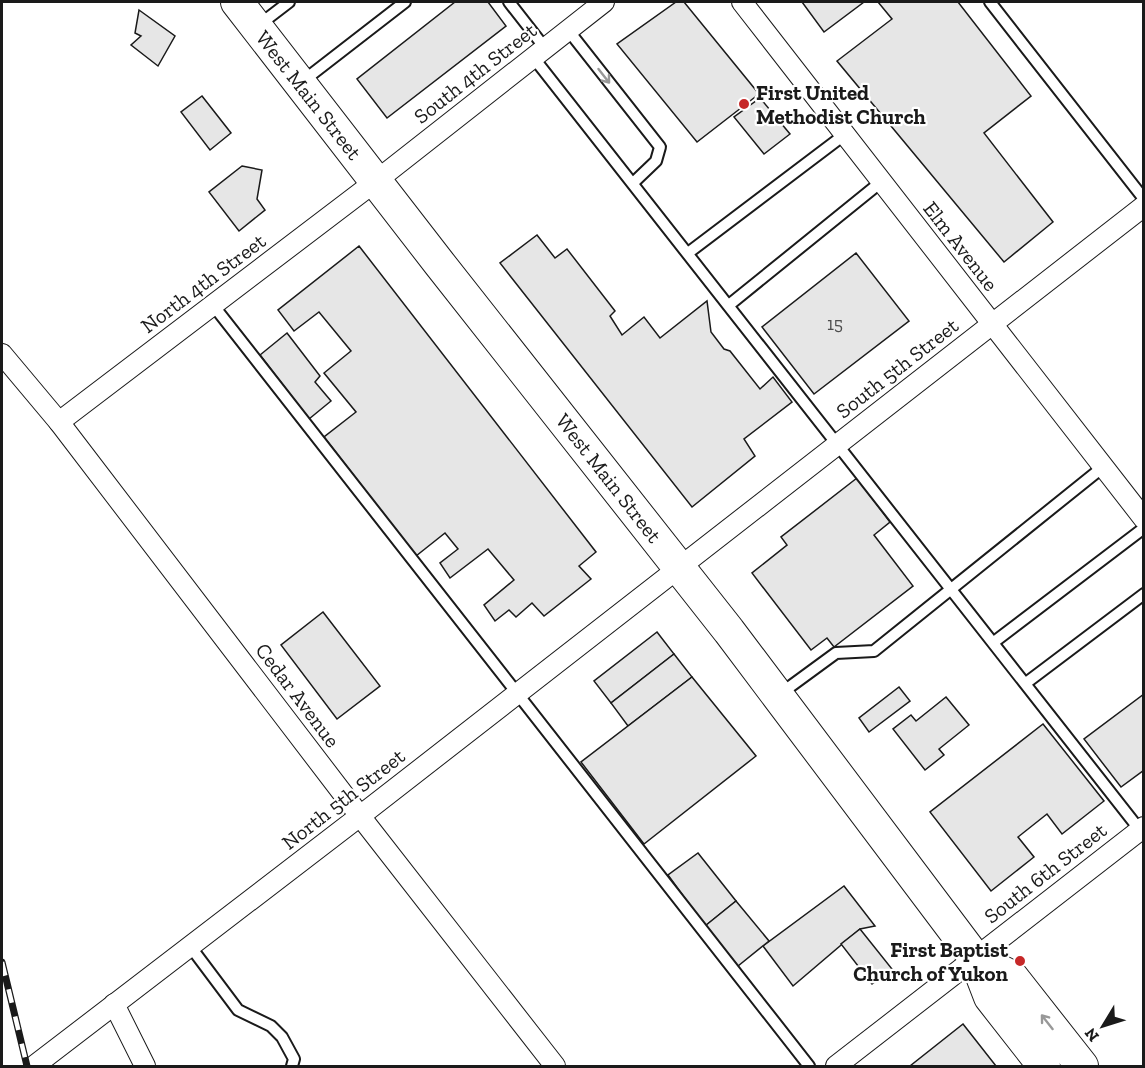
<svg xmlns="http://www.w3.org/2000/svg" width="1145" height="1068" font-family="'Zilla Slab',serif">
<rect width="100%" height="100%" fill="#fff"/>
<g fill="#e6e6e6" stroke="#1a1a1a" stroke-width="1.5">
<polygon points="455,2 488,2 506,26 387,118 357,79"/>
<polygon points="676,2 684,2 759,94 697,142 617,44"/>
<polygon points="802,2 864,2 824,32"/>
<polygon points="878,2 958,2 1031,96 984,133 1053,222 1004,262 837,61 892,19"/>
<polygon points="139,10 175,36 158,66 131,45 141,36 135,33"/>
<polygon points="202,96 231,133 210,150 181,112"/>
<polygon points="760,98 790,134 764,154 734,117"/>
<polygon points="242,166 262,170 257,199 265,210 239,231 209,192"/>
<polygon points="537,235 555,258 567,249 615,311 610,316 622,335 644,317 660,338 707,301 711,332 724,349 730,351 760,389 773,377 792,402 744,439 755,456 692,507 500,263"/>
<polygon points="359,246 596,552 579,566 591,579 544,616 532,603 516,617 509,610 495,621 484,605 514,580 488,549 450,578 440,563 458,549 445,533 416,556 324,437 356,412 324,373 351,351 319,312 294,331 278,310"/>
<polygon points="856,253 909,321 814,394 762,327"/>
<polygon points="287,333 320,376 315,382 331,401 309,419 260,355"/>
<polygon points="857,478 890,522 874,535 913,586 834,647 827,638 811,650 752,573 787,545 781,537"/>
<polygon points="323,612 380,686 337,719 281,645"/>
<polygon points="657,632 674,654 611,703 594,681"/>
<polygon points="674,654 692,677 628,726 611,703"/>
<polygon points="692,677 756,756 644,844 581,762"/>
<polygon points="899,687 910,701 869,732 859,718"/>
<polygon points="1144,694 1144,770 1121,787 1084,739"/>
<polygon points="946,697 969,725 939,749 944,755 925,770 893,729 911,715 916,721"/>
<polygon points="1043,724 1104,801 1062,834 1047,814 1018,837 1034,857 991,891 930,812"/>
<polygon points="698,853 736,901 705,926 668,875"/>
<polygon points="844,886 875,926 860,929 793,986 763,946"/>
<polygon points="736,901 769,941 738,966 705,926"/>
<polygon points="860,929 892,969 872,984 841,944"/>
<polygon points="963,1024 996,1066 910,1066"/>
</g>
<g fill="none" stroke-linecap="round" stroke-linejoin="round">
<g stroke="#1a1a1a" stroke-width="14">
<g id="lane">
<polyline points="509,2 545,48"/>
<polyline points="990,2 1144,199"/>
<polyline points="259,25 289,2"/>
<polyline points="568,30 660,147 656,161 633,183"/>
<polyline points="533,57 1143,834"/>
<polyline points="303,81 405,2"/>
<polyline points="688,253 844,135"/>
<polyline points="213,305 809,1066"/>
<polyline points="729,305 881,182"/>
<polyline points="994,642 1144,528"/>
<polyline points="1026,683 1144,594"/>
<polyline points="780,694 836,653 874,651 1103,467"/>
<polyline points="190,946 238,1010 271,1026 282,1037 294,1059 292,1066"/>
</g>
</g>
<g stroke="#1a1a1a" stroke-width="22">
<g id="street">
<polyline points="742,2 1144,519"/>
<polyline points="2,354 59,422 360,816 555,1066"/>
<polyline points="59,422 376,181 604,2"/>
<polyline points="114,1004 145,1066"/>
<polyline points="34,1066 360,816 1144,206"/>
<polyline points="836,1066 1144,827"/>
</g>
</g>
<g stroke="#1a1a1a" stroke-width="34">
<g id="primary">
<polyline points="237,2 439,263 729,631 975,958 990,997 1044,1066"/>
<polyline points="975,958 1012,977 1082,1066"/>
</g>
</g>
<use href="#lane" stroke="#fff" stroke-width="10"/>
<use href="#street" stroke="#fff" stroke-width="20"/>
<use href="#primary" stroke="#fff" stroke-width="32"/>
<g stroke="#1a1a1a" stroke-width="7">
<polyline id="rail" points="2,962 27,1066"/>
</g>
<use href="#rail" stroke="#fff" stroke-width="4.5" stroke-dasharray="14" stroke-linecap="butt"/>
</g>
<defs><path id="oneway-shaft" d="M-6 0H5M1.5-3L5.5 0L1.5 3" fill="none" stroke-width="1.6" stroke-linecap="round" stroke-linejoin="round" transform="scale(1.5)"/></defs>
<g stroke="#989898">
<use href="#oneway-shaft" transform="translate(604 76) rotate(52)"/>
<use href="#oneway-shaft" transform="translate(1047 1022) rotate(-128)"/>
</g>
<g fill="#c62828" stroke="#fff" stroke-width="2">
<circle cx="744" cy="104" r="6"/>
<circle cx="1020" cy="961" r="6"/>
</g>
<g text-anchor="middle" dominant-baseline="central" stroke-width="4.5" stroke-linejoin="round" paint-order="stroke">
<g font-size="18" fill="#4d4d4d">
<text x="835" y="324">15</text>
</g>
<g font-size="21" fill="#1a1a1a" stroke="#fff">
<text transform="translate(475 73) rotate(-38)">South 4th Street</text>
<text transform="translate(309 95) rotate(52)">West Main Street</text>
<text transform="translate(961 246) rotate(52)">Elm Avenue</text>
<text transform="translate(203 283) rotate(-37)">North 4th Street</text>
<text transform="translate(897 368) rotate(-38)">South 5th Street</text>
<text transform="translate(609 478) rotate(52)">West Main Street</text>
<text transform="translate(298 695) rotate(53)">Cedar Avenue</text>
<text transform="translate(343 799) rotate(-38)">North 5th Street</text>
<text transform="translate(1045 873) rotate(-38)">South 6th Street</text>
</g>
<g font-size="21" font-weight="bold" fill="#1a1a1a" stroke="#fff" text-anchor="start">
<text x="756" y="92">First United<tspan x="756" dy="24">Methodist Church</tspan></text>
<text x="1008" y="949" text-anchor="end">First Baptist<tspan x="1008" dy="24">Church of Yukon</tspan></text>
</g>
</g>
<rect width="1145" height="1068" fill="none" stroke="#1a1a1a" stroke-width="6"/>
<g transform="translate(1103 1026) rotate(232)" stroke="#ffffff" stroke-width="4.5" paint-order="stroke">
<path d="M0-4.5L10 22L0 15L-10 22Z" fill="#1a1a1a"/>
<text y="-9" font-size="16" font-weight="bold" text-anchor="middle" fill="#1a1a1a">N</text>
</g>
</svg>
